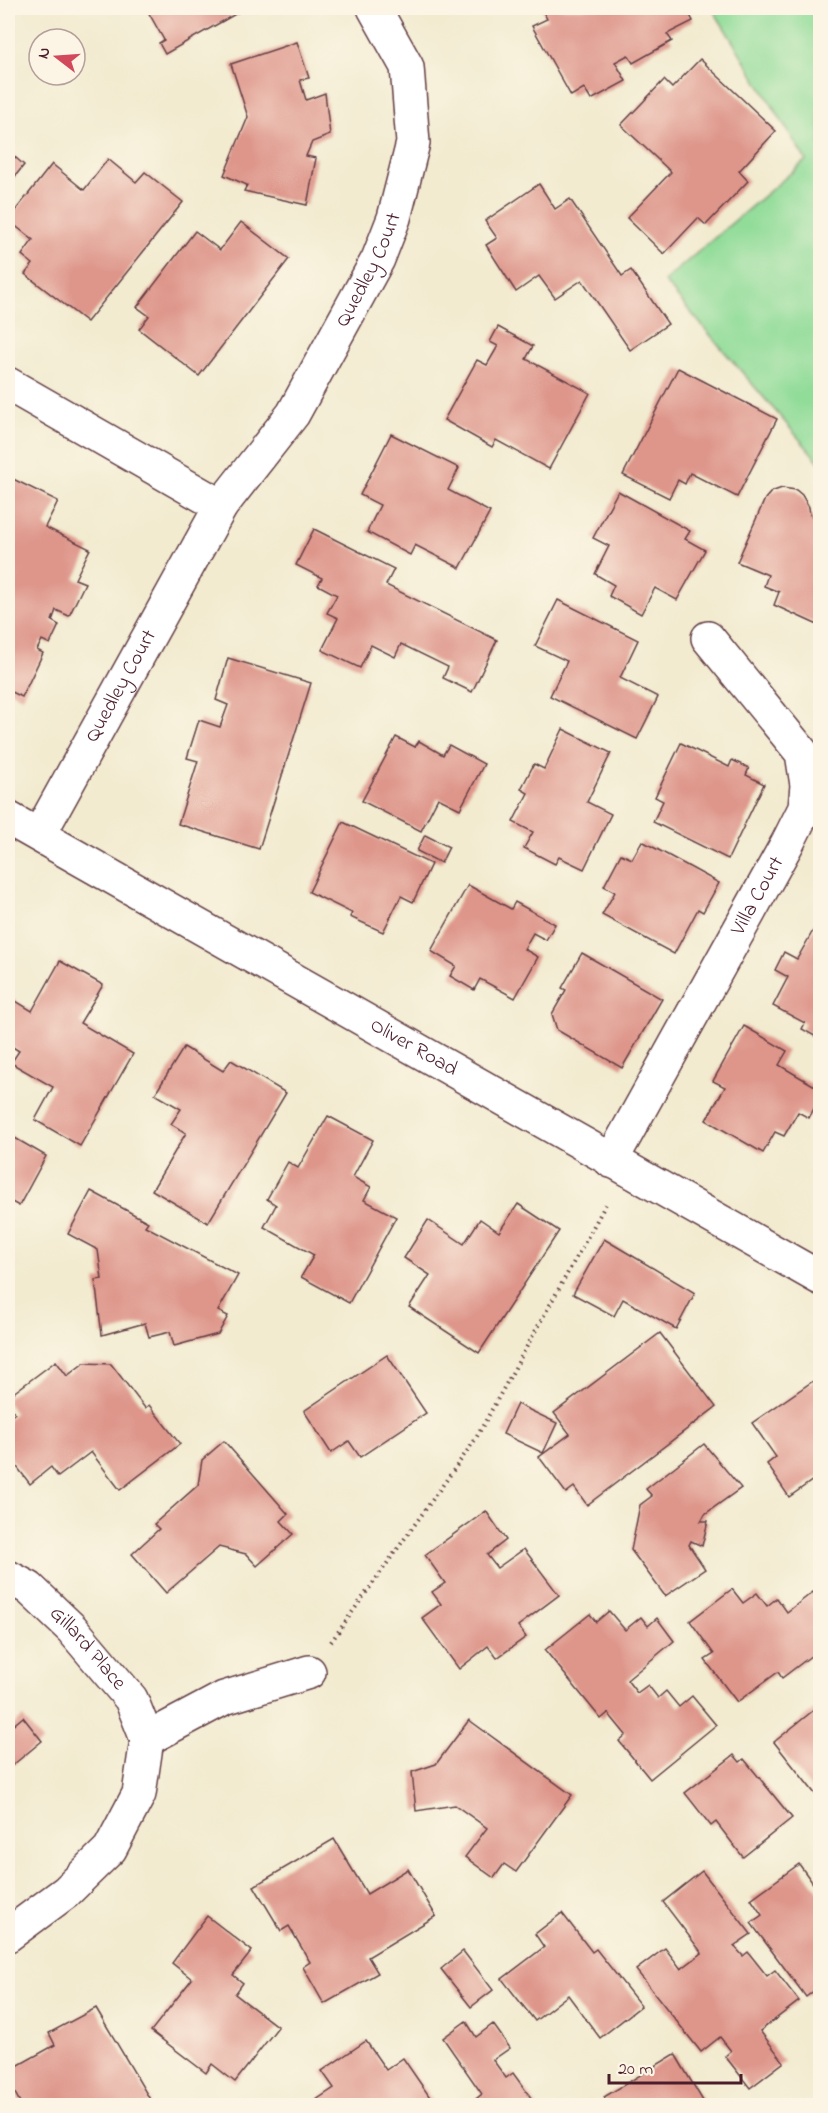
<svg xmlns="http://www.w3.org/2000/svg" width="828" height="2113" font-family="'Indie Flower',sans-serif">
<rect width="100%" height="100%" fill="#fcf5e5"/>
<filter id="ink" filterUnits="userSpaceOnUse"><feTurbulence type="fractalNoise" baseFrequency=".0167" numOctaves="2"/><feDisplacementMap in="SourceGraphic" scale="12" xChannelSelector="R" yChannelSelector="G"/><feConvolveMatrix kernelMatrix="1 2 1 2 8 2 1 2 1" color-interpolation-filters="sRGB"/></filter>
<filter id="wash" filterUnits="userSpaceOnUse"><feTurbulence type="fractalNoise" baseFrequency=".008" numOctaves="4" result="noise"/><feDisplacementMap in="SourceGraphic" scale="24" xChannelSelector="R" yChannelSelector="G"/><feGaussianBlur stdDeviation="1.35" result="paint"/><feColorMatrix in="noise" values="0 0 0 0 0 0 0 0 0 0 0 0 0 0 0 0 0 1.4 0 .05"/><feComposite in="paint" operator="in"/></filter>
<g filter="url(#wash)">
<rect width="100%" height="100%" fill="#f2ebd0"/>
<polygon fill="#90dc98" stroke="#6d7e62" stroke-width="1.5" points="712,8 820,8 820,463 664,281 806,160"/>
<g id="blocks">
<g fill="#de958a">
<polygon points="146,8 246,8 165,54 159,43 164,40"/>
<polygon points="541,8 686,8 693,21 667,34 672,41 633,63 628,55 615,62 626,81 591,100 584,88 571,96 532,26 547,19"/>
<polygon points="297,42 309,78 300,80 306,100 325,93 330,135 312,142 306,156 316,158 307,205 244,191 247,185 224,175 248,117 231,64"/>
<polygon points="700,59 776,131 739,171 748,181 706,225 698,218 664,254 627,218 671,172 621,125 664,80 672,88"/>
<polygon points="8,151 24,165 8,185"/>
<polygon points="108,159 136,182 145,172 183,202 87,322 25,274 33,264 22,255 33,240 8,220 52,164 84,190"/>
<polygon points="539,184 555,209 570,199 622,276 631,270 668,324 630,350 582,280 555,298 539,276 516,292 486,245 497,238 485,221"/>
<polygon points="241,222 289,259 199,376 139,329 149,316 137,307 195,231 220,250"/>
<polygon points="498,327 533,346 526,359 590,393 549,469 496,440 492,447 444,420 477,360 487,365 498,346 490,342"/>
<polygon points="678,368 777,419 737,497 690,473 685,484 678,480 669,498 623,475"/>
<polygon points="391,434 459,468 448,490 490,512 460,568 415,545 410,555 367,532 380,505 360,495"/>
<polygon points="9,477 58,501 45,527 90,549 75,579 85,583 69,616 56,610 52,621 59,625 50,644 42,640 37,650 43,653 22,697 8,690 8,481"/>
<polygon points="782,488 796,490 802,495 809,507 810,515 820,519 820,626 774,605 779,592 764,586 768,575 737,562 765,499 771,492"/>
<polygon points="618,491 690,531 685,539 705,550 677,600 655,588 641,614 609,596 614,585 595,574 609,546 593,538"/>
<polygon points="314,529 394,569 386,585 497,640 472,692 443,678 448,667 401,644 395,657 371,645 360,668 322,650 338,618 327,613 337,595 318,585 322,578 296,565"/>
<polygon points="558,600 638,640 620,678 658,697 637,739 550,696 567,661 535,646"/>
<polygon points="228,658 311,683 259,849 178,824 198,761 187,758 199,720 220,727 228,705 216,700"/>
<polygon points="563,729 611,753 587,802 611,814 584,869 559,857 555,864 524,848 533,832 513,822 528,793 521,789 534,764 544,769"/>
<polygon points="396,737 415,747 419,741 443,755 449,745 484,764 460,809 438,798 421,831 362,801"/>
<polygon points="681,743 729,767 732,760 749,768 746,775 764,784 728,859 653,822 663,801 655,797"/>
<polygon points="343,822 431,864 413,902 401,896 383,932 350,917 352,913 309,892"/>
<polygon points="425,835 449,847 441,863 417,851"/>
<polygon points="642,841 719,883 703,912 698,909 674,954 602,915 615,892 604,886 621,854 632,859"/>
<polygon points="468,885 511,909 515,902 555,924 546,940 533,933 524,949 538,957 515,998 480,979 474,990 450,976 456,966 431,951"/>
<polygon points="814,929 820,933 820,1039 802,1029 805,1023 773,1006 788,977 775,970 784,952 797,959"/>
<polygon points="582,953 662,999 622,1068 557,1030 552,1014 566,990 562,988"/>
<polygon points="60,961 103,985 80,1023 133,1054 80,1146 35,1120 53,1087 11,1063 19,1051 8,1044 8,1004 11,998 32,1011"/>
<polygon points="744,1026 787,1051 779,1065 820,1089 820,1097 809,1118 798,1112 784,1136 775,1132 763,1153 706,1120 725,1087 713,1081"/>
<polygon points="184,1047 223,1071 231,1060 286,1093 208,1223 152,1190 186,1133 171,1124 181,1109 155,1094"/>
<polygon points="328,1116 373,1140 353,1177 371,1187 364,1200 396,1217 349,1303 301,1277 314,1255 264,1227 276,1205 267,1199 288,1162 298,1168"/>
<polygon points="8,1134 46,1156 19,1206 8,1200"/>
<polygon points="91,1191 148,1222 145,1226 238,1275 218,1311 228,1316 218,1334 174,1346 170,1332 149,1337 145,1323 102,1335 95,1280 102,1279 98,1250 68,1234"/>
<polygon points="518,1204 559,1231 479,1353 409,1307 430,1275 404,1258 428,1220 464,1244 480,1219 499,1232"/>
<polygon points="604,1239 695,1293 676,1329 623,1299 614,1316 573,1294"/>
<polygon points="660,1333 716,1407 587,1505 574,1487 566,1493 539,1457 570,1434 554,1413"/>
<polygon points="387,1355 426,1413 360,1457 349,1441 331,1453 304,1411"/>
<polygon points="56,1361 67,1376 84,1363 111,1364 145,1408 149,1405 180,1444 120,1490 91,1452 58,1477 51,1467 30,1484 8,1455 8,1419 15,1413 8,1403 8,1397"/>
<polygon points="813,1381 820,1391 820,1475 789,1497 767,1464 776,1457 752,1423"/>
<polygon points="517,1404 557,1423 543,1453 503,1434"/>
<polygon points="224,1441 288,1514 281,1521 293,1534 257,1566 246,1554 219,1547 166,1593 132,1554 159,1529 154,1524 198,1485 202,1460"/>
<polygon points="704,1444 741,1488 705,1514 701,1521 708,1521 702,1546 691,1541 689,1545 705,1569 665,1596 631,1550 640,1505 652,1496 646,1489"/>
<polygon points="486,1511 506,1540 487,1555 497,1568 524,1549 559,1595 518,1626 526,1637 497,1658 488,1646 459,1669 422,1618 441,1604 432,1592 445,1583 425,1555"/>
<polygon points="732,1589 743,1603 757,1593 767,1606 777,1598 787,1612 813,1592 820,1602 820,1649 782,1678 778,1672 737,1702 705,1660 714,1654 690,1621"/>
<polygon points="609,1611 625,1630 641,1617 648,1626 657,1618 674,1641 627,1680 637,1693 648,1685 658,1698 666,1691 679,1707 692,1696 716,1725 650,1779 619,1741 626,1735 608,1713 601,1719 545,1650 590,1614 596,1622"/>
<polygon points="820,1705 820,1800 774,1742"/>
<polygon points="23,1717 42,1741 8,1769 8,1722 11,1727"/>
<polygon points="469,1720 572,1795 516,1872 504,1864 494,1878 465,1857 487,1828 455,1805 416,1811 412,1772 436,1764"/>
<polygon points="734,1755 740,1762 744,1759 792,1818 743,1857 716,1822 711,1826 685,1793"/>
<polygon points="334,1839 367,1894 408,1869 436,1916 368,1957 378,1973 324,2004 303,1967 310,1962 289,1926 281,1931 254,1886"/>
<polygon points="799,1864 820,1893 820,1986 806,1997 751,1923 762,1915 751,1899"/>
<polygon points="702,1871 751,1934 734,1946 743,1956 748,1952 767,1976 775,1970 799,2001 760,2031 784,2062 750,2088 725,2056 731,2051 720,2037 701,2052 636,1970 665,1948 681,1969 702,1953 663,1902"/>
<polygon points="562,1913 592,1952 596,1949 641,2006 600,2038 568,1995 535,2021 502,1979 544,1947 535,1934"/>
<polygon points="207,1916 252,1951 233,1975 243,1983 235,1994 278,2027 235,2082 212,2064 206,2073 151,2031 192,1979 172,1963"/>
<polygon points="463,1951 493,1990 471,2007 441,1969"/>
<polygon points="96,2008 151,2101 144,2106 22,2106 8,2080 8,2071 55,2045 49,2033"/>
<polygon points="466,2021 476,2037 493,2024 510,2048 493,2060 506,2078 513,2073 537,2106 467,2106 482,2094 443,2038"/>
<polygon points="366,2041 386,2070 403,2058 436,2106 311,2106 310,2104 334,2088 322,2071"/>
<polygon points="675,2054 706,2106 609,2106 604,2097"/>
</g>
</g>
</g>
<g filter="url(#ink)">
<use href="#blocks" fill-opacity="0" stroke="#633e44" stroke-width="1.5"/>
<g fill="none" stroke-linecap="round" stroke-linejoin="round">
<g stroke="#633e44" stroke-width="36">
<g id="minor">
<polyline points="8,384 221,506"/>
<path id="s1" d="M 8,818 L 820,1278"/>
<path id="s2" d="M 39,835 L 221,506 L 293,414 L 378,259 L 394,218 L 413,143 L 407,67 L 374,8"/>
<path id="s3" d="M 611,1161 L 788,842 L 805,808 L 807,785 L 802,753 L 708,638"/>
<path id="s4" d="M 8,1577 L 29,1588 L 72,1629 L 131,1699 L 147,1739 L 139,1794 L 110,1849 L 66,1892 L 8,1935"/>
<polyline points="147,1739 224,1698 309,1672"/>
</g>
</g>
<polyline stroke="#633e44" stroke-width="4" stroke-dasharray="1.5 4.5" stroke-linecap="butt" points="331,1642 475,1440 607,1202"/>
<use href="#minor" stroke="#fff" stroke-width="33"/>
</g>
</g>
<g text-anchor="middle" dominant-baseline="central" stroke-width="6" stroke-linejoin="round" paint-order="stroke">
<g font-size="21" fill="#4a1f2b" stroke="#fcf5e5">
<text stroke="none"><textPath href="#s2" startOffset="656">Quedley Court</textPath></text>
<text stroke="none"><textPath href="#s2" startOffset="170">Quedley Court</textPath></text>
<text stroke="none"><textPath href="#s3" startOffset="303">Villa Court</textPath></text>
<text stroke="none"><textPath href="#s1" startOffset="466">Oliver Road</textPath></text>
<text stroke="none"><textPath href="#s4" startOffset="108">Gillard Place</textPath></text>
</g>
</g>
<rect width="828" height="2113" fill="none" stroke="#fcf5e5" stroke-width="30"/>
<g transform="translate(57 57) rotate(287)"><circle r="28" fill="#fcf5e5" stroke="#b59f9b" stroke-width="1.5"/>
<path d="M0-4.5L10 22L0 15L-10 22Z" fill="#d1495b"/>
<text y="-9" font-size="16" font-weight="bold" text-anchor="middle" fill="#4a1f2b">N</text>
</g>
<path d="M609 2074v9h132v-9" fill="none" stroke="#4a1f2b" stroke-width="3"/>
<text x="618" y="2074" font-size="18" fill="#4a1f2b" stroke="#fcf5e5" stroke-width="4.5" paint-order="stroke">20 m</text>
</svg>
